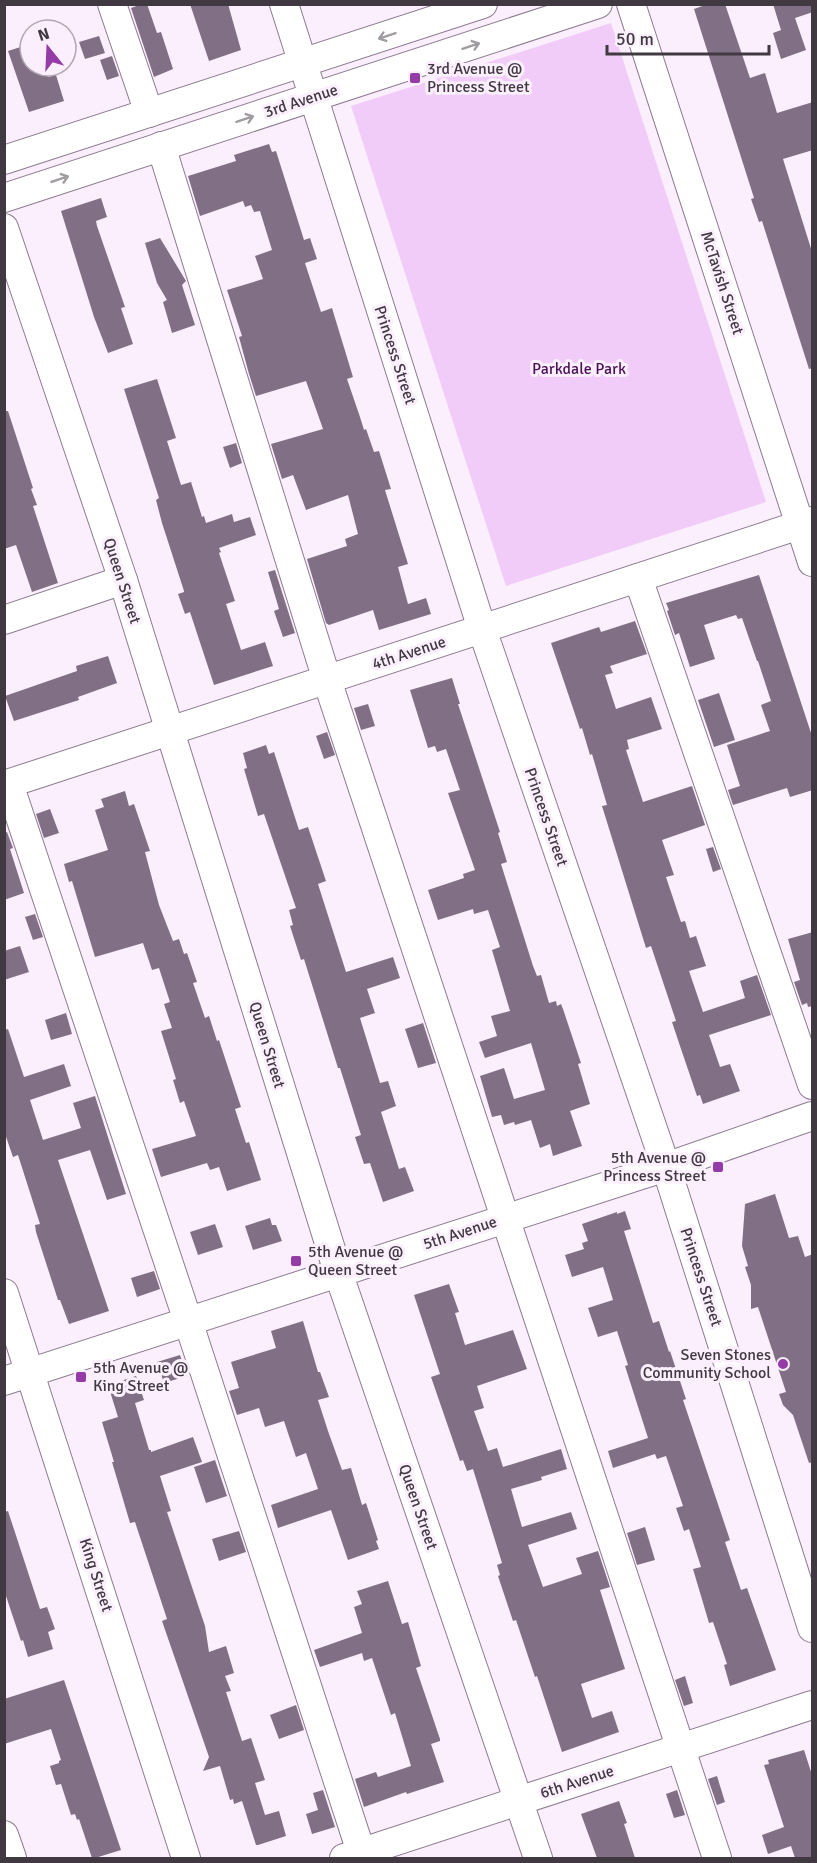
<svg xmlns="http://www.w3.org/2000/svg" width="817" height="1863" font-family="Signika,sans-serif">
<rect width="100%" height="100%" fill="#fbeffd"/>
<polygon fill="#f1ccf8" points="611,23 766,502 506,586 351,106"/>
<g fill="#817085">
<polygon points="142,4 147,4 157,33 161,32 173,69 154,77 131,8"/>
<polygon points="190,4 228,4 241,50 209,61"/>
<polygon points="708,4 725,4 750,78 765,73 777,113 813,102 813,150 783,159 813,255 813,368 809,369 762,221 759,222 751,199 754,198 694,9"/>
<polygon points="773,4 813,4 813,12 795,18 806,50 781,59 773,33 781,30"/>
<polygon points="99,36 105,53 85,59 79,42"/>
<polygon points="30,44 30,66 45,66 48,77 56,75 64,101 29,112 8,51"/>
<polygon points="112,56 119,76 107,80 100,60"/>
<polygon points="269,144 272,152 276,151 304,240 310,238 317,259 305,263 321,312 332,308 353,377 347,379 360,417 364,430 366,429 374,452 379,451 391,489 385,490 408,564 398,567 408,604 426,598 431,614 379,630 373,610 329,625 326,623 307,559 347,546 345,539 358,534 348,495 306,510 293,475 282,479 271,444 323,429 306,381 256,396 249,374 239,337 242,336 227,290 263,279 255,256 272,250 260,211 254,212 251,205 245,207 243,201 200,216 188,176 236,161 234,155"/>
<polygon points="101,198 107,217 96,221 97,226 125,307 121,308 133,344 108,353 94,317 61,211"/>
<polygon points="160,238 186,281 182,285 195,325 172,333 163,302 167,300 157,283 145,243"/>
<polygon points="157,379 176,438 167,441 181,485 191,482 202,517 204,516 206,523 232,514 234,522 250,517 256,535 219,548 221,552 219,553 235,601 226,604 241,650 265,642 273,666 214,685 190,612 185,614 178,594 184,592 184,591 162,523 156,500 159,498 124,389"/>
<polygon points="4,411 8,411 33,488 31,489 37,505 33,506 58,583 32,592 16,545 4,549"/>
<polygon points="236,443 242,463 230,468 223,447"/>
<polygon points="275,570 295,633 283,637 274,611 279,609 268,572"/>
<polygon points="759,575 813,739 813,790 790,797 787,788 733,805 728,790 740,786 727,745 770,731 761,705 771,701 758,661 757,661 742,618 738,619 736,615 704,625 715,659 690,667 679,633 675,635 667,611 669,610 666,603"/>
<polygon points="635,621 647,654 610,666 613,673 605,675 616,709 651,697 662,729 627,740 629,749 626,750 643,802 692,786 705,825 662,840 674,875 666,877 681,922 685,921 690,938 696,936 706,966 689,971 703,1012 745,998 740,981 757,975 771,1015 709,1035 720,1067 730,1064 740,1091 703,1104 700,1095 697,1096 680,1046 672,1022 676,1021 651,946 646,948 602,806 607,805 592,754 590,755 582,728 580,729 551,643 599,627 601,632"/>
<polygon points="108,656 117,683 78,697 79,700 14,721 5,696 77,671 76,666"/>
<polygon points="452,678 460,704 458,704 500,832 498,833 507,862 501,864 533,966 537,976 541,975 549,1003 556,1001 557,1006 561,1004 563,1009 581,1063 578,1064 590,1104 570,1111 582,1146 553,1156 550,1144 540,1148 531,1120 515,1125 514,1122 504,1125 501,1115 492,1117 480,1076 504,1068 514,1099 545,1090 531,1043 485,1058 479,1042 497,1036 491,1016 510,1011 492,950 500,947 488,910 474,914 473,909 438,920 428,890 464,878 463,874 475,870 448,793 460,790 446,749 437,752 435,746 428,748 410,690"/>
<polygon points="719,693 735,740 714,747 698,700"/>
<polygon points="368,704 375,726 361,730 354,708"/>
<polygon points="327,732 335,755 324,759 316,736"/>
<polygon points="266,745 269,754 274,752 299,830 308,827 326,881 318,884 346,972 393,957 400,978 367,989 375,1013 360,1018 380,1083 388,1081 396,1106 381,1112 399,1169 405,1167 414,1191 383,1202 370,1163 364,1164 355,1137 361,1135 340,1068 338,1068 304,959 301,960 290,926 293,925 289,910 296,908 264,814 258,816 244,769 247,768 243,753"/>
<polygon points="125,791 129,806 134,804 150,851 145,852 159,905 173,941 179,939 184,954 187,953 197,982 193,983 205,1018 209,1016 217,1041 219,1040 241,1107 235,1109 246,1143 249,1142 261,1180 227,1191 219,1167 210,1170 207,1163 161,1177 152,1149 196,1136 184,1101 180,1103 173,1080 176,1079 161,1031 172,1028 164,1004 170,1002 159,968 152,970 143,943 95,957 72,881 69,882 64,864 108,850 95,810 104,807 101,799"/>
<polygon points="50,809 59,833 44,838 36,814"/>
<polygon points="7,832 13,848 10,849 24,893 4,900 4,833"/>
<polygon points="713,847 721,869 713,872 706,849"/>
<polygon points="35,914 43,937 33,940 25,917"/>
<polygon points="813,932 813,1006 808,1007 807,1003 802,1005 794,982 800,980 788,939"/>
<polygon points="20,946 29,972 4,980 4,951"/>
<polygon points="66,1013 72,1034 51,1040 45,1020"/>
<polygon points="423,1023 436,1063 418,1068 405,1029"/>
<polygon points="8,1029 24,1077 64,1064 71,1086 30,1100 43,1140 81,1128 73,1103 95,1096 126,1194 107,1200 90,1150 58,1160 109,1311 69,1324 60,1300 58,1300 36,1232 35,1225 40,1224 18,1155 13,1157 4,1131 4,1030"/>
<polygon points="775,1194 789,1238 798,1236 805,1257 813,1254 813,1462 809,1463 793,1415 783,1405 779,1394 786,1392 758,1307 751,1309 751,1285 745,1267 748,1266 742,1246 745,1204"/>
<polygon points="625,1211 631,1229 624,1231 653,1323 659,1321 669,1352 670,1351 686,1399 683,1400 730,1540 725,1542 741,1590 747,1588 776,1670 730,1686 724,1665 727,1664 713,1622 709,1623 693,1569 701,1567 689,1529 684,1531 676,1508 683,1506 666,1456 657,1459 655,1454 613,1468 608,1451 648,1438 625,1366 628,1365 617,1331 598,1337 588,1308 613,1300 603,1267 572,1277 565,1255 584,1249 582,1243 588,1241 582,1224 617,1212 617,1214"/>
<polygon points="270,1218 272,1225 276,1225 282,1241 253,1250 245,1226"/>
<polygon points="215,1224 223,1247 198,1255 190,1232"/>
<polygon points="154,1271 160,1289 137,1297 131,1278"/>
<polygon points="449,1284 459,1312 455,1313 465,1345 513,1330 527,1369 477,1386 484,1408 474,1411 488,1451 497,1448 503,1467 561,1449 567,1469 541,1477 542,1480 511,1489 522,1527 571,1512 577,1529 528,1545 543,1587 582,1574 576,1558 598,1551 610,1587 600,1590 625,1669 581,1684 592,1718 612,1711 619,1732 562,1752 537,1676 535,1677 516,1620 513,1621 498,1576 500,1575 497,1565 502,1563 473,1469 467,1471 463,1460 460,1461 431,1377 440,1374 414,1295"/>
<polygon points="303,1321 318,1372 320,1372 329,1397 318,1400 328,1431 342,1470 351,1468 362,1505 366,1503 378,1540 376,1541 379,1549 348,1560 331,1510 278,1528 271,1505 318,1489 306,1453 296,1457 284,1421 265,1427 259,1408 237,1415 229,1391 239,1388 231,1362 276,1348 271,1331"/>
<polygon points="180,1355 187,1376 164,1383 157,1362"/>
<polygon points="136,1376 144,1400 135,1403 149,1450 151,1450 151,1452 193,1437 202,1462 160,1476 171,1511 167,1512 205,1626 209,1652 226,1646 234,1673 225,1676 231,1691 226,1692 242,1741 251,1738 265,1780 255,1783 265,1815 279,1811 286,1836 258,1845 256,1845 242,1801 234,1804 233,1799 230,1800 220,1766 203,1771 209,1757 162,1621 167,1619 135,1522 130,1523 112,1462 114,1462 102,1422 118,1417 108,1385"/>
<polygon points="215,1460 227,1496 206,1503 194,1467"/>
<polygon points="8,1511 40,1609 47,1607 55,1629 48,1632 53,1649 28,1657 23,1640 21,1641 4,1590 4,1512"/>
<polygon points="645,1527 655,1560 637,1565 627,1533"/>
<polygon points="239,1531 246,1552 219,1561 212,1539"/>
<polygon points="388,1581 402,1624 408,1622 421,1666 416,1668 440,1739 440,1741 431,1744 444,1782 407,1794 406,1792 364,1807 355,1779 376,1772 378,1777 411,1766 395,1713 391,1715 372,1658 364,1661 362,1653 320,1667 314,1650 362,1633 354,1607 362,1604 357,1591"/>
<polygon points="685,1676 693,1703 684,1706 675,1680"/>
<polygon points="64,1680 121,1850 95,1858 92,1858 79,1819 77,1820 75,1814 71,1815 61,1784 56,1785 50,1766 59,1763 59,1761 61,1760 51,1729 4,1744 4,1699"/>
<polygon points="296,1705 304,1730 279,1739 270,1715"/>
<polygon points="804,1750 813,1778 813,1858 795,1858 791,1846 768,1854 762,1835 784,1827 764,1765 769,1764 768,1760"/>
<polygon points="717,1776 725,1802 717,1805 708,1779"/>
<polygon points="323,1790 335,1827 312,1834 306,1814 318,1810 313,1793"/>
<polygon points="677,1790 685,1815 674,1818 666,1794"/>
<polygon points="619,1801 627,1823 624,1824 635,1858 597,1858 581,1814"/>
</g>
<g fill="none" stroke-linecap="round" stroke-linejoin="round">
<g stroke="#8d7b90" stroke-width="30">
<g id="minor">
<polyline points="112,4 149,113"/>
<polyline points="284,4 482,629 666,1167 812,1628"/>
<polyline points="631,4 812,562"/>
<polyline points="161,146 327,680 717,1858"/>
<polyline points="4,160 483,4"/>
<polyline points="4,198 598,4"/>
<polyline points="4,228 123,580 338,1272 538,1858"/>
<polyline points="638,578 812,1085"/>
<polyline points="4,620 123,580"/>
<polyline points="9,784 188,1321 363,1858"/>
<polyline points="4,785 812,521"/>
<polyline points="4,1293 186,1858"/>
<polyline points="4,1381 666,1167 812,1116"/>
<polyline points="4,1835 12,1858"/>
<polyline points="344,1858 812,1705"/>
</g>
</g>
<use href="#minor" stroke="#fff" stroke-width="28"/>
</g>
<defs><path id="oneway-shaft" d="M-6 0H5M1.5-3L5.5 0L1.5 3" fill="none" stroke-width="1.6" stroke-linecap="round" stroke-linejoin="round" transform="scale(1.5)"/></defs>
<g stroke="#a09ca0">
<use href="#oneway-shaft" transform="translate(387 36) rotate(162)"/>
<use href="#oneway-shaft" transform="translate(471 46) rotate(-18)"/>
<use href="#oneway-shaft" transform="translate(245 119) rotate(-18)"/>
<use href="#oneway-shaft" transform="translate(60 179) rotate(-18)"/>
</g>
<g fill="#943ba7" stroke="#fbeffd" stroke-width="2">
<rect x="409" y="72" width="12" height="12" rx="3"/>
<rect x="712" y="1161" width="12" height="12" rx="3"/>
<rect x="290" y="1255" width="12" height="12" rx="3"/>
<circle cx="783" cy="1364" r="6"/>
<rect x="75" y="1371" width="12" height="12" rx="3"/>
</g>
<g text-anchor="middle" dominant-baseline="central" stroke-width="6" stroke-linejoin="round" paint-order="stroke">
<g font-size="16" fill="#413942" stroke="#fbeffd" text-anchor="start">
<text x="427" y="69">3rd Avenue @<tspan x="427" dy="18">Princess Street</tspan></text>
<text x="706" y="1158" text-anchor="end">5th Avenue @<tspan x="706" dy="18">Princess Street</tspan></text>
<text x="308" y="1252">5th Avenue @<tspan x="308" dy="18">Queen Street</tspan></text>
<text x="771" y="1355" text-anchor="end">Seven Stones<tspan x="771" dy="18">Community School</tspan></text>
<text x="93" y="1368">5th Avenue @<tspan x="93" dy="18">King Street</tspan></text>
</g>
<g font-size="16" fill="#413942" stroke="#fbeffd">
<text transform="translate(301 101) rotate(-18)">3rd Avenue</text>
<text transform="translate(722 283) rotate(72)">McTavish Street</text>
<text transform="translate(395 355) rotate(72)">Princess Street</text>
<text transform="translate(122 581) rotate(72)">Queen Street</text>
<text transform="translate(409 653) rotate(-18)">4th Avenue</text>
<text transform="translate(546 817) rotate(71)">Princess Street</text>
<text transform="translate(267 1045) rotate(73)">Queen Street</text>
<text transform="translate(460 1233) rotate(-18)">5th Avenue</text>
<text transform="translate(701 1277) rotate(72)">Princess Street</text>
<text transform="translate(418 1507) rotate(71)">Queen Street</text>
<text transform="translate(96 1575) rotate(72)">King Street</text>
<text transform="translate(577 1782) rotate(-18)">6th Avenue</text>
</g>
<g font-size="16" fill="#4b0f56" stroke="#fbeffd">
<text x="579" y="369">Parkdale Park</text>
</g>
</g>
<rect width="817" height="1863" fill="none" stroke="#413942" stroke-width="12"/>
<g transform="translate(48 48) rotate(342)"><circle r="28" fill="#fbeffd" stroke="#b1a6b2" stroke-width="1.5"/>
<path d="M0-4.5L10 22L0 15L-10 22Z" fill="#943ba7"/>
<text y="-9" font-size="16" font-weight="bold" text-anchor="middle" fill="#413942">N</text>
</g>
<path d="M607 45v9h162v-9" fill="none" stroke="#413942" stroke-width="3"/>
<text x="616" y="45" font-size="18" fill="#413942" stroke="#fbeffd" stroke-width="4.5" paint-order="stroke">50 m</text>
</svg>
